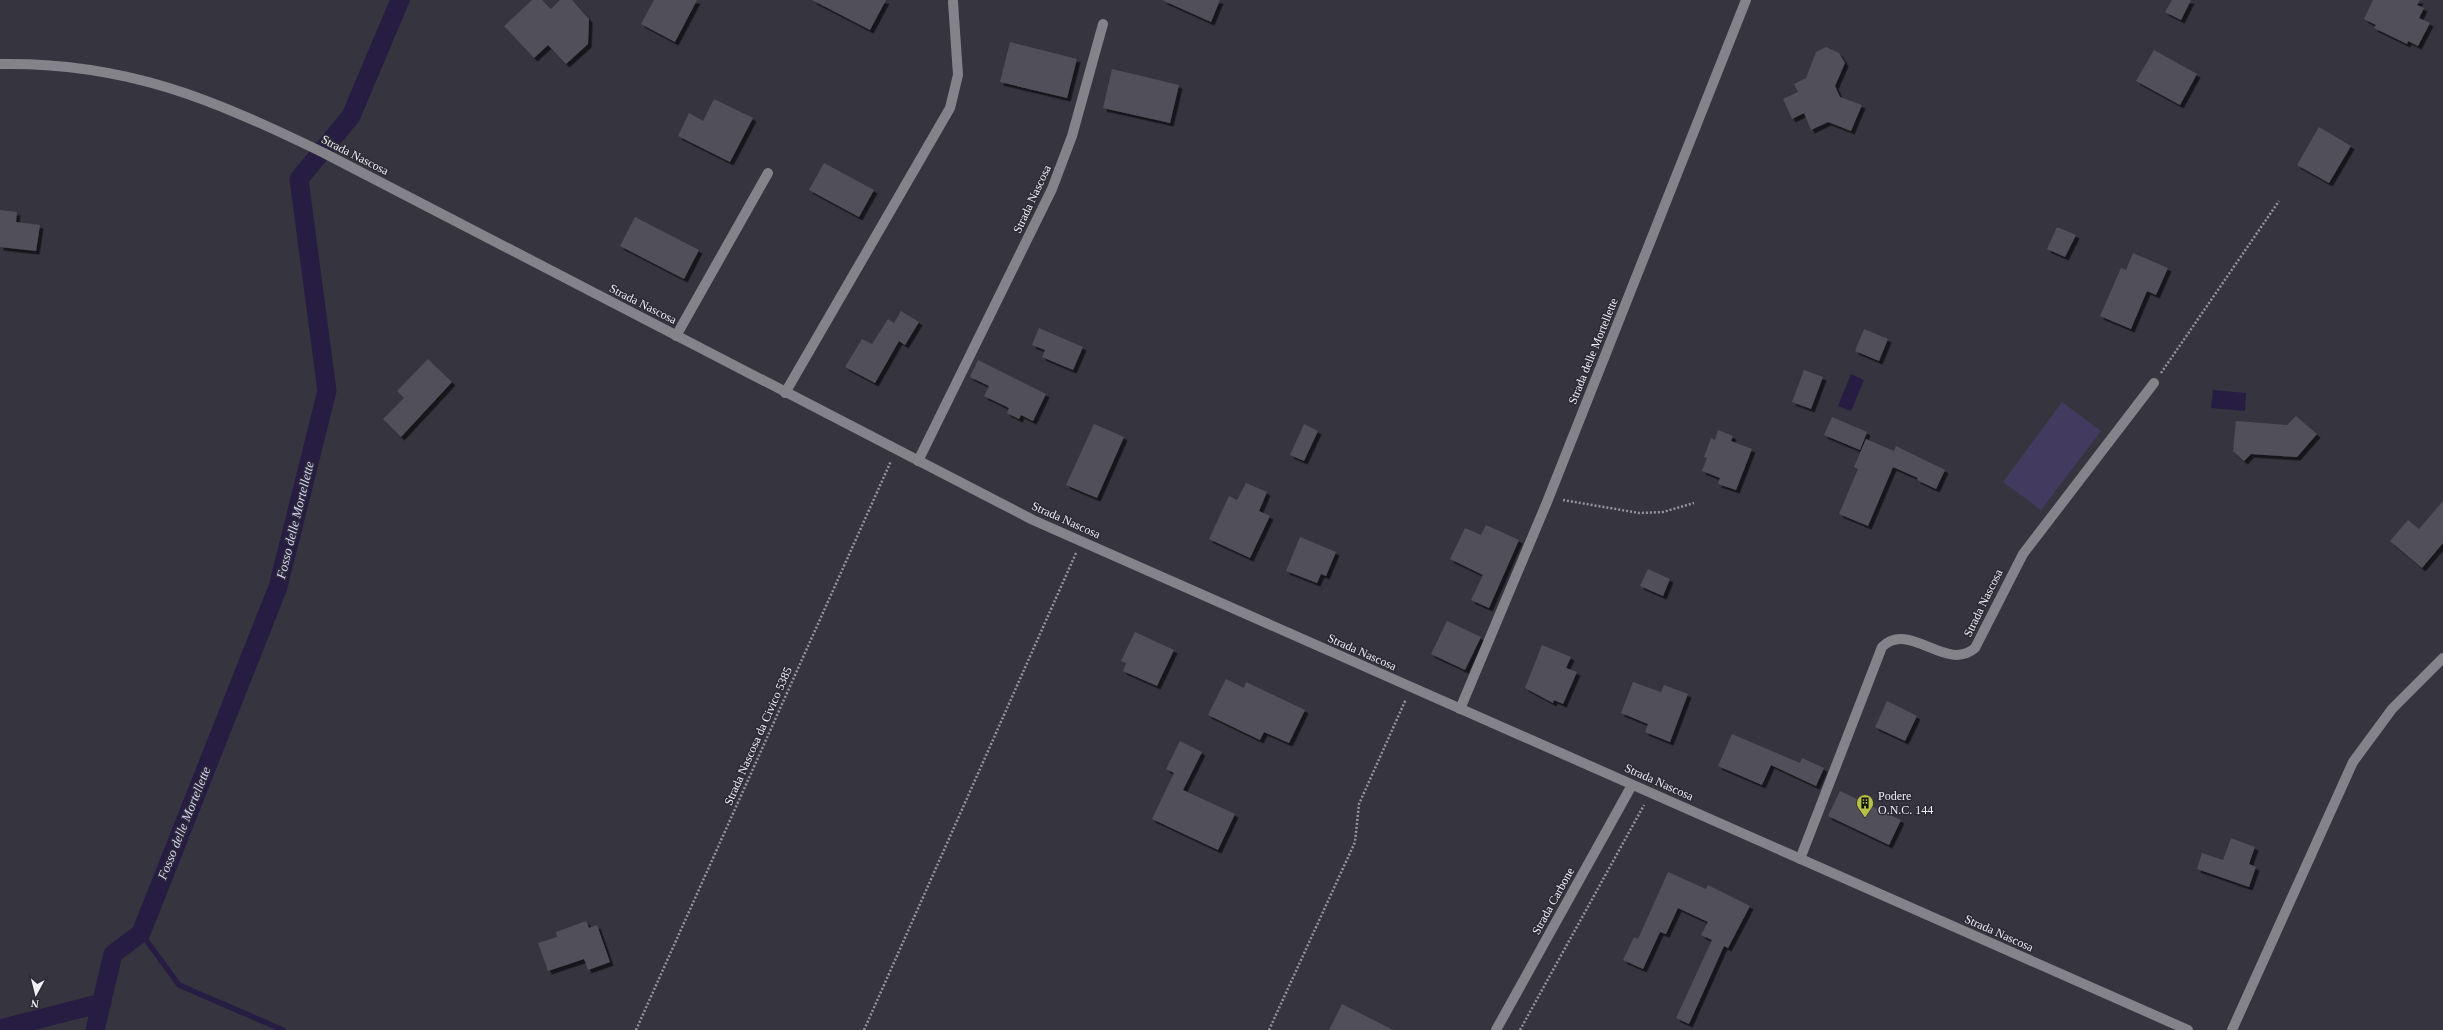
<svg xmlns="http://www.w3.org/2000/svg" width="2443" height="1030" font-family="Georgia,serif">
<defs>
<filter id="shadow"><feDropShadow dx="3.5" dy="3.5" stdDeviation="0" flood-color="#0009"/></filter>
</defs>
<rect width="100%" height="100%" fill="#36343e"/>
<polygon fill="#433b5f" points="2062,402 2101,431 2041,510 2003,482"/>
<g fill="#271d43">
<polygon points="1851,374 1864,380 1851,411 1838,406"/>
<polygon points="2213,390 2246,393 2245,411 2211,408"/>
</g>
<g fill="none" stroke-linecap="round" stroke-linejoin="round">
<polyline stroke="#271d43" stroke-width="5.5" points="141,933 179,985 283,1030"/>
<g stroke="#271d43" stroke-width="19">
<polyline points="0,1029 102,1003"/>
<polyline points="95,1030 113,954 141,933 278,587 327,391 299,179 351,116 400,0"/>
</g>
</g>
<g fill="#514f5a" filter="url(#shadow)">
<polygon points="532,0 542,0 551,9 560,0 572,0 589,19 588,44 566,64 548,45 534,58 504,26"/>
<polygon points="654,0 697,0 675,42 641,24"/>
<polygon points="812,0 886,0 870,30"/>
<polygon points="1162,0 1220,0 1211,22"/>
<polygon points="2172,0 2191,0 2181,20 2165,12"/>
<polygon points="2373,0 2420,0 2417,5 2424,8 2419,18 2430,23 2418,46 2408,41 2407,44 2374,28 2376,25 2364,19"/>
<polygon points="1010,42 1077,59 1067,98 1000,82"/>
<polygon points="1826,47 1839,53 1845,63 1835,86 1840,97 1862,105 1851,131 1828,122 1811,130 1804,113 1792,119 1783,99 1798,92 1794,84 1806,78 1816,52"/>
<polygon points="2154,50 2197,74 2180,105 2136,81"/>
<polygon points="1112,69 1179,85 1170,123 1103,108"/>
<polygon points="714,99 753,118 730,162 678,136 689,113 703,121"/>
<polygon points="2319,127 2351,146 2329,183 2297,165"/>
<polygon points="824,163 874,190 859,217 809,190"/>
<polygon points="0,210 17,212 16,222 40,225 36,251 0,247"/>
<polygon points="635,217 699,250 684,279 620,246"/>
<polygon points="2057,227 2076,235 2065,257 2047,249"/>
<polygon points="2133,253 2168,268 2156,295 2147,291 2131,329 2100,316 2121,268 2126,270"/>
<polygon points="901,311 919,322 905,345 899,341 875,383 845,367 862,339 872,344 888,319 894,323"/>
<polygon points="1039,328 1083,347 1073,370 1042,357 1045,350 1032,345"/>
<polygon points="1864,329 1888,339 1879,361 1855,351"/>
<polygon points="428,359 452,382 401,437 383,419 404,398 397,391"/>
<polygon points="978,360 1046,394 1033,421 1021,415 1019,419 1007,413 1009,408 984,396 989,386 970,377"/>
<polygon points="1804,370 1823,377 1811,409 1792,402"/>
<polygon points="2296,416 2317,434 2297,457 2251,454 2244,461 2233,451 2236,421 2287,425"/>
<polygon points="1832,417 1867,432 1860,450 1824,435"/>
<polygon points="1094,424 1124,437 1097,498 1066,485"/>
<polygon points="1304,424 1318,431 1304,461 1290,455"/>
<polygon points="1718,430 1733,436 1731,441 1752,449 1736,490 1718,484 1720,478 1702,471 1707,458 1704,457 1711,438 1715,440"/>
<polygon points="1866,439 1894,451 1896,446 1945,470 1936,489 1917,480 1918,478 1893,467 1868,526 1839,514 1858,469 1854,467"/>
<polygon points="1246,483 1267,492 1259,511 1270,516 1250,558 1209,539 1229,496 1237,500"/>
<polygon points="2443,501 2443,543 2422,568 2390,541 2408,520 2419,529"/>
<polygon points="1486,525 1519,540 1489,608 1471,600 1483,575 1450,559 1465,528 1481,535"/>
<polygon points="1300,537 1336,552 1326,576 1321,574 1317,583 1286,571"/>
<polygon points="1648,569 1670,579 1663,596 1640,586"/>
<polygon points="1447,621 1481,637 1465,670 1431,654"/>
<polygon points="1135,632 1174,650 1157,686 1123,671 1126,663 1121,661"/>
<polygon points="1542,645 1571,657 1566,668 1577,672 1563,704 1554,700 1553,703 1525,688"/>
<polygon points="1226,679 1244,688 1246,682 1305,710 1289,743 1264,732 1260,740 1208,715"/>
<polygon points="1633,682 1661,692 1664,685 1688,694 1670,742 1645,732 1648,724 1621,713"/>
<polygon points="1887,701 1917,716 1905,741 1875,727"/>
<polygon points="1732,734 1800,763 1802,758 1824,768 1816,786 1771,765 1762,785 1718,766"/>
<polygon points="1180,741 1202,752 1183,790 1235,814 1218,850 1152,819 1174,773 1166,769"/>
<polygon points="1840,791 1901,820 1889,845 1828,816"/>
<polygon points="2231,838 2255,847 2249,864 2256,867 2249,887 2197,869 2202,853 2223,860"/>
<polygon points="1668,872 1706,889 1708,885 1750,906 1728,948 1724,946 1689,1024 1676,1018 1712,940 1701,935 1708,922 1678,908 1666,934 1660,932 1643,969 1623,960 1634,937 1638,939"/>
<polygon points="586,921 589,928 597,925 610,962 588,970 584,959 548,971 538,943 557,937 556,932"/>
<polygon points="1342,1004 1393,1030 1329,1030"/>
</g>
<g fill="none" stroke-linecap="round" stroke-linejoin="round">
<g stroke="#95939c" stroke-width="2.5" stroke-dasharray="2 2" stroke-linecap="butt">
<polyline points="2161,373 2279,201"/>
<polyline points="1563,500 1639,513 1663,512 1694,503"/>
<polyline points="636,1030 891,461"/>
<polyline points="864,1030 1076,553"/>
<polyline points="1269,1030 1355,842 1359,804 1406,699"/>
<polyline points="1520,1030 1644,805"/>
</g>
<g stroke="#848389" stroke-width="10">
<path d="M 0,64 C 127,62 212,99 324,153 L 1033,520 L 2188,1030"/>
<polyline points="676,336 768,173"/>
<polyline points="785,393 950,108 958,75 953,2"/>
<polyline points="918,461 1052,189 1072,136 1103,24"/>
<polyline points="1460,709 1547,502 1746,0"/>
<path d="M 1800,859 L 1882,647 C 1910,620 1946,673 1975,648 L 2023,554 L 2154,383"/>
<polyline points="1496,1030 1632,785"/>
<polyline points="2232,1030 2353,762 2392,709 2443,658"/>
</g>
</g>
<defs>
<g id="building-pin" transform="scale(0.9)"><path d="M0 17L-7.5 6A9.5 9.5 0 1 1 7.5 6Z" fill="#b8c147" stroke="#2c2a34"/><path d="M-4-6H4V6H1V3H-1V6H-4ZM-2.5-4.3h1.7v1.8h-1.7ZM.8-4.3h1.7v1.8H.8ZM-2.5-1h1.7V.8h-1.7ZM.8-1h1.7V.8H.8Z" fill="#111"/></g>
</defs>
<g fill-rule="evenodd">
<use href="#building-pin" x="1865" y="803"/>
</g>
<g text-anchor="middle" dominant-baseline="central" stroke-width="3" stroke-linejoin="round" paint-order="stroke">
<g font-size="12" fill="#f0eff6" stroke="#2c2a34">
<text transform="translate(355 155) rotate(27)">Strada Nascosa</text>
<text transform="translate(1032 199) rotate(-65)">Strada Nascosa</text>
<text transform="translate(643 304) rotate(27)">Strada Nascosa</text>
<text transform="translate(1593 351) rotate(-68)">Strada delle Mortellette</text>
<text transform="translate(1066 520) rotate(24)">Strada Nascosa</text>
<text transform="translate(1983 603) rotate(-64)">Strada Nascosa</text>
<text transform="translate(1362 652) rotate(24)">Strada Nascosa</text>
<text transform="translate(758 736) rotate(-66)">Strada Nascosa da Civico 5385</text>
<text transform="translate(1659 782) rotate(24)">Strada Nascosa</text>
<text transform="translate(1553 901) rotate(-61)">Strada Carbone</text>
<text transform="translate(1999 933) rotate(24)">Strada Nascosa</text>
</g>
<g font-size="12" fill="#f0eff6" stroke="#2c2a34" text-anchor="start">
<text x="1878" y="796">Podere<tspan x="1878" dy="14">O.N.C. 144</tspan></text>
</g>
<g font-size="13" font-style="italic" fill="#dad2fd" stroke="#2c2a34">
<text transform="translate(295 520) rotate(-76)">Fosso delle Mortellette</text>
<text transform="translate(184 823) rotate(-68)">Fosso delle Mortellette</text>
</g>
</g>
<g transform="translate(36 994) rotate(187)" stroke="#2c2a34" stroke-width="3" paint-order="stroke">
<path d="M0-3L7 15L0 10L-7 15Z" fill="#f0eff6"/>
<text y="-6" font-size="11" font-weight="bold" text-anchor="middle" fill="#f0eff6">N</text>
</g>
</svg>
